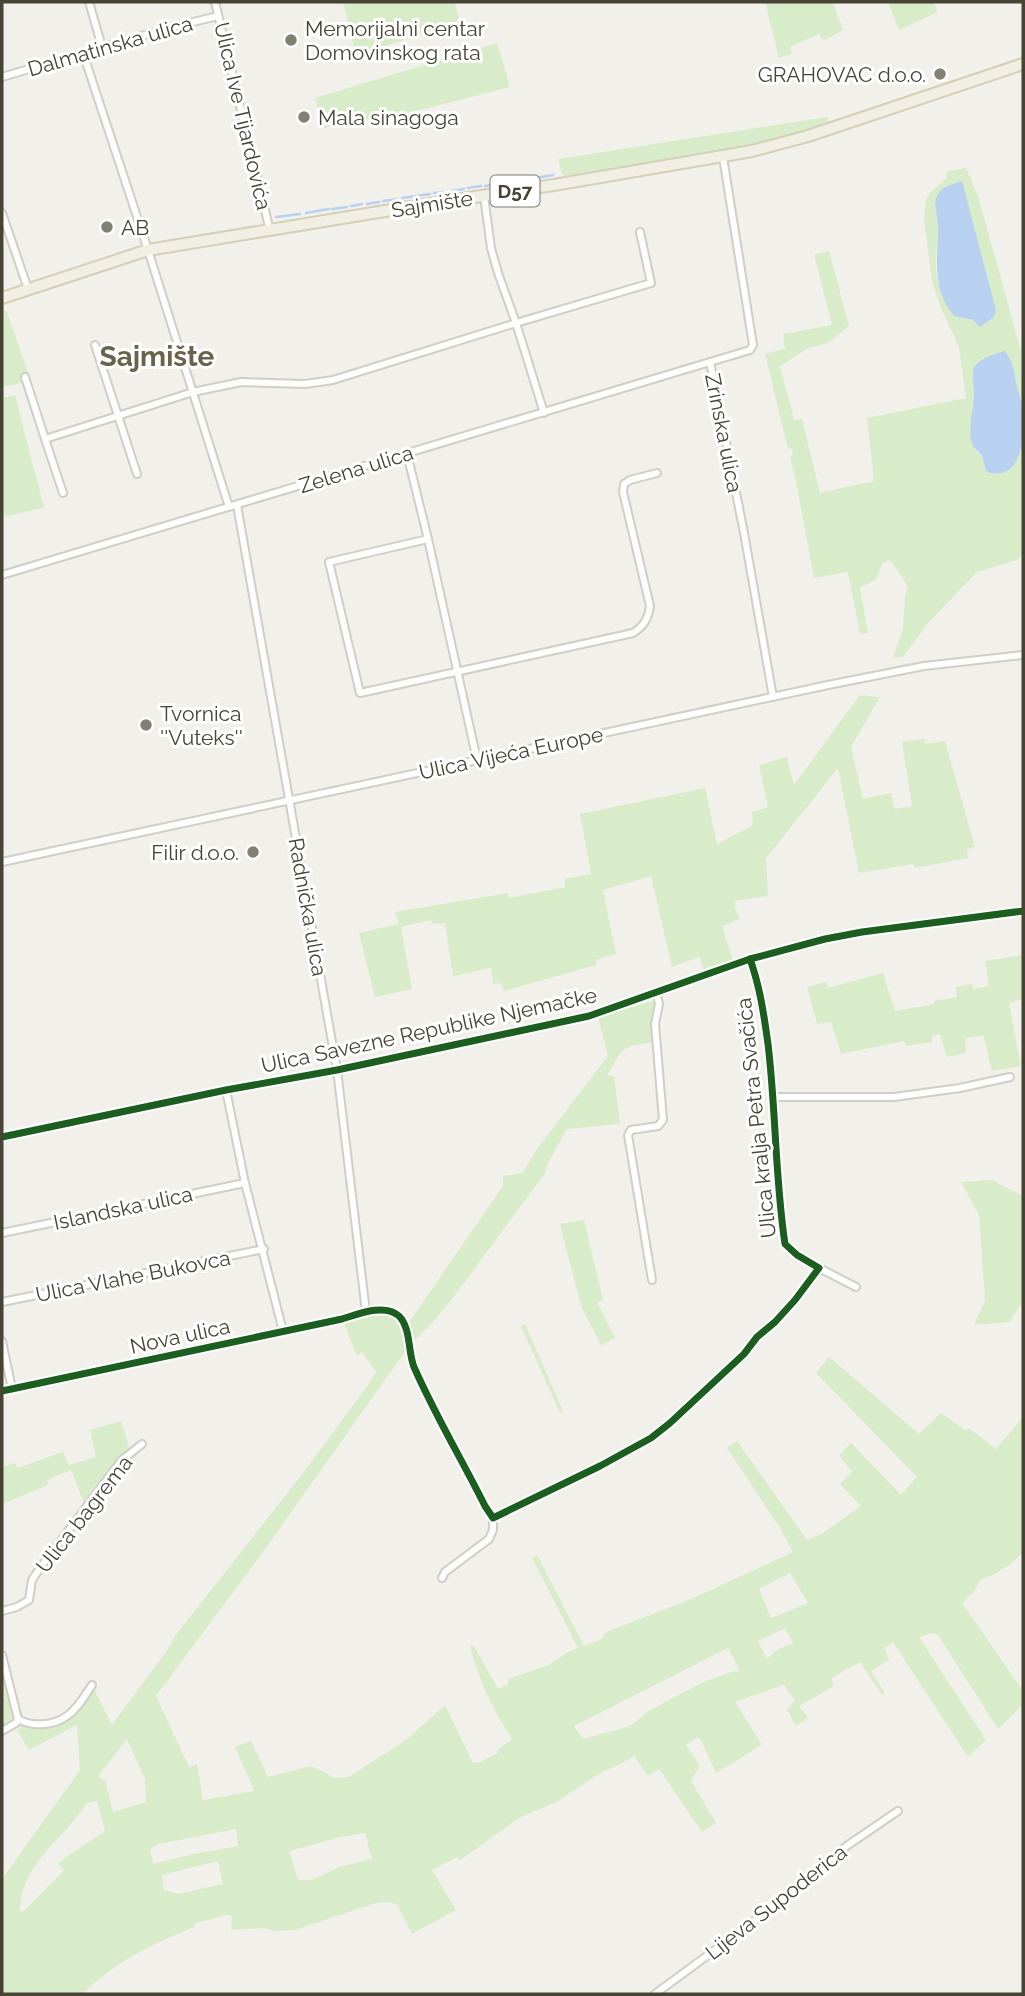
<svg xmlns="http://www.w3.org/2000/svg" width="1025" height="1996" font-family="Raleway,sans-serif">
<rect width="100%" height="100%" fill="#f1f0ea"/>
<g fill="#d9ecc9" fill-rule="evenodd">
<polygon points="343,2 455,2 459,18 453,25 356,55"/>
<polygon points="765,2 833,2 843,30 823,41 819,34 790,47 792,54 779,58"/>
<polygon points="888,2 933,2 938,12 899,30"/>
<polygon points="497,43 510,87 412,112 323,128 315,98"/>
<polygon points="827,117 828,125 740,149 565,178 562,174 558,159"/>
<path d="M 966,168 L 978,196 L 1023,358 L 1023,411 L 1008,353 C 999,352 995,354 987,358 C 967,368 974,376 974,394 C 973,412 966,432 975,449 C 976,452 980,453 982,457 C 984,461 984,467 987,472 C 1009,479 1019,460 1023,440 L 1023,554 L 1017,560 L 977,572 L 929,622 L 903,657 L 893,658 L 903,628 L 905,596 L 908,589 L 904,580 L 890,560 L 883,563 L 876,579 L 860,588 L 868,633 L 860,634 L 848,572 L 814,578 L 796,482 L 790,457 L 793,455 L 791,448 L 788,449 L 765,354 L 785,349 L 783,334 L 832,325 L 814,255 L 829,251 L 849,326 L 828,343 L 808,348 L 780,366 L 794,420 L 802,419 L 820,493 L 874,481 L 867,418 L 966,398 L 959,347 L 941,308 L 932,281 L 924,218 L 926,200 L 929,194 L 947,178 L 946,172 ZM 956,182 L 994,317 L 980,326 L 973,320 L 950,311 L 938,283 L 936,270 L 938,222 L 935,208 L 943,189 Z"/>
<polygon points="6,310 31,381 2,387 2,311"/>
<polygon points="15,395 44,508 2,517 2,398"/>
<polygon points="860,695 880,697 851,747 863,799 891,793 895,809 912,806 902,742 924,739 926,744 945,741 975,847 967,849 968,858 915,868 913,864 859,873 838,768 766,858 768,896 735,901 735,908 740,919 722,926 733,960 703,969 700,957 672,967 651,876 603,890 616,954 596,960 596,965 504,991 501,983 493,984 491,968 453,976 445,923 433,924 431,920 401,927 412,989 375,997 359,933 399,924 395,912 508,893 509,898 565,887 565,879 591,874 580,814 705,788 717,844 753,825 752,812 768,807 759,765 787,757 794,785"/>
<polygon points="1023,955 1023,999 1009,1003 1021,1066 992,1071 983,1035 965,1039 966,1053 947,1057 940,1034 932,1036 932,1042 906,1046 904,1041 841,1054 831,1022 817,1024 807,987 826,982 828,988 883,973 895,1011 935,1004 934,1001 957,997 956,987 972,984 973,989 989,986 985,961"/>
<path d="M 653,1001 L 657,1004 L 652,1016 L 653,1042 C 620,1047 625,1046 607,1075 L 614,1076 L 620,1124 L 567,1129 L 546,1167 L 546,1172 L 455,1295 L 433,1322 L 409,1346 L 260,1556 L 156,1696 L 189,1767 L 197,1764 L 203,1800 L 254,1791 L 235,1747 L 251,1741 L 268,1777 L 310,1766 L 326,1773 L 333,1778 L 349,1777 L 406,1740 L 445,1705 L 473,1763 L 480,1762 L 498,1753 L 497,1750 L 512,1739 C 491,1707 480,1682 470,1646 L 474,1646 L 498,1689 L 508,1684 L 508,1679 L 549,1665 L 566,1653 L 578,1648 L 532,1558 L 537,1555 L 584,1646 L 602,1639 L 606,1632 L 689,1600 L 793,1552 L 780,1528 L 727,1448 L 737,1441 L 807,1540 L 823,1533 L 861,1506 L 840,1484 L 852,1472 L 839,1455 L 851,1443 L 901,1495 L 917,1477 L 816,1373 L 829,1357 L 919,1434 L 941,1413 L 966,1431 L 969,1428 L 996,1449 L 1023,1417 L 1023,1552 L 1013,1562 L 995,1574 L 980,1580 L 974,1592 L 962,1603 L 1023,1691 L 1023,1705 L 998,1729 L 938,1635 L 932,1633 L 919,1637 L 986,1740 L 968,1757 L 893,1642 L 884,1648 L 889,1660 L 871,1671 L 885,1693 L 882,1695 L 860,1662 L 831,1678 L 834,1686 L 799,1706 L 808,1718 L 796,1726 L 787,1710 L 795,1700 L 784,1685 C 767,1690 751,1697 735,1702 L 762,1745 L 716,1773 L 701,1740 L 698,1737 L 686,1745 L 700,1766 L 691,1781 L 716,1823 L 702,1832 L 659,1769 L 648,1776 L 634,1756 L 619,1765 L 602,1772 L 556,1802 L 519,1818 L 460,1860 L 457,1857 L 432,1870 L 456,1910 L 412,1934 L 397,1904 L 386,1902 L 376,1903 L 295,1930 L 274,1931 L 263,1928 L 231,1930 L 232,1916 L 227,1915 L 195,1923 L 194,1927 C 153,1944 115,1961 83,1994 L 2,1994 L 2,1879 L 80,1770 L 77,1725 L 29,1750 L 17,1730 L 25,1723 L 64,1718 L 92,1685 L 112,1725 L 166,1652 L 175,1636 L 300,1477 L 368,1385 L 376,1372 L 362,1352 L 357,1356 L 343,1321 L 383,1314 L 397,1319 L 405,1328 L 503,1186 L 503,1176 L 522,1173 L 537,1149 L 608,1056 L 598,1017 ZM 790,1573 L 808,1603 L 771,1618 L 759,1589 ZM 785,1628 L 793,1643 L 777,1650 L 767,1659 L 758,1641 ZM 728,1648 L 739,1668 L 738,1672 L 734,1671 L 706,1681 L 684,1692 L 649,1711 L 628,1727 L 583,1739 L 574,1726 ZM 127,1739 L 145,1779 L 146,1802 L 113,1812 L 105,1780 L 100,1778 L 99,1775 ZM 97,1801 L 105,1831 L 63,1859 L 58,1864 L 64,1870 L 23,1912 L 20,1911 C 20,1864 64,1839 87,1803 ZM 236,1829 L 238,1846 L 194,1854 L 153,1864 L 150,1849 L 159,1844 ZM 365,1833 L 372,1859 L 339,1867 L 312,1880 L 298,1880 L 289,1851 L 341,1837 ZM 218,1861 L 223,1884 L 178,1894 L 164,1890 L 162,1875 Z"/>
<polygon points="994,1180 999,1184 1023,1196 1023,1301 1010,1322 974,1325 985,1300 979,1215 961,1182"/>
<polygon points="584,1220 603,1300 597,1302 615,1338 601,1345 581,1306 560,1224"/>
<polygon points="525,1324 563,1411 560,1413 521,1326"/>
<polygon points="121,1421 131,1453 86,1508 71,1470 47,1480 48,1485 2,1504 2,1467 15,1463 17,1468 63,1452 69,1465 96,1457 90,1430"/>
<polygon points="2,1665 14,1715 12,1719 2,1727"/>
</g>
<g fill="#b9d1f0">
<path d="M 962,181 L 996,310 L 994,317 L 980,327 L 973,320 L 954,316 C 931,288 938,259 938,227 C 938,216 932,204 938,194 C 942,187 954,183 962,181 Z"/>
<path d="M 1005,351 C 1012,359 1014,371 1016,382 C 1018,391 1021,400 1023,409 C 1025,434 1023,483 987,472 C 984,467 984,461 982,456 C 979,451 974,450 972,443 C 967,426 974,410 974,393 C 974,384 970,373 975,366 C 981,358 996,353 1005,351 Z"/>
</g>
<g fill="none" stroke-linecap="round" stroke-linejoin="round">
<g stroke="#b9d1f0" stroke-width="2.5">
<polyline points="519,181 553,175"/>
<polyline points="496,184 514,181"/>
<polyline points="485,186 491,185"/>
<polyline points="468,188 481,186"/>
<polyline points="452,191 464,189"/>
<polyline points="434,193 447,192"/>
<polyline points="402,198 430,194"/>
<polyline points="383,201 398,199"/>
<polyline points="367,204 379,202"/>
<polyline points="351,206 362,204"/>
<polyline points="332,209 347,207"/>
<polyline points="306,213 329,209"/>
<polyline points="276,217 300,214"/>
</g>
<g stroke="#cfcec7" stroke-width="10">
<g id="minor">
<polyline points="89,2 102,47"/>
<polyline points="215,2 270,231"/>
<polyline points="83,53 148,250 229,507"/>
<polyline points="2,77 168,28 218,16"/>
<polyline points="723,157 753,345 750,350 710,362 744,533 773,697"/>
<polyline points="484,196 491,248 498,273 516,323 544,413"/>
<polyline points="2,213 28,289"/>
<polyline points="95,345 137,474"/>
<polyline points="25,377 45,439 193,392 241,382 305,384 333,380 516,323 651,283 640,232"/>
<polyline points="45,439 63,493"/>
<polyline points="407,454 428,539 477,760"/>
<polyline points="237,505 337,1070 366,1312"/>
<path d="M 428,539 L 329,562 L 360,693 L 633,633 C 644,626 648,619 650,606 L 623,492 L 624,484 L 630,480 L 657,473"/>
<polyline points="2,575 710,362"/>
<polyline points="2,862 828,685 924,666 1023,655"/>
<polyline points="226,1090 245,1183 283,1331"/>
<polyline points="773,1097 894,1097 960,1088 1010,1077"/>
<polyline points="2,1137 226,1090 337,1070 589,1016 750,959 825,939 862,932 1023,911"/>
<polyline points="2,1233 245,1183"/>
<polyline points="819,1268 856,1287"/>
<polyline points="652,1280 628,1135 631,1130 658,1126 663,1120 655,1024 659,1004 656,992"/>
<polyline points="2,1302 264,1249"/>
<polyline points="2,1341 12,1389"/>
<path d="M 2,1391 L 342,1319 C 358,1314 385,1303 399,1316 C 411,1328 408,1353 414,1367 C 435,1415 462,1460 485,1506 L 493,1518 L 600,1466 L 651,1438 L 670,1423 L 744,1354 L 757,1337 L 775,1322 L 795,1300 L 819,1268 L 797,1255 L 785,1244 C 775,1178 776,1110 768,1044 C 764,1015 760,987 750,959"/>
<polyline points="442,1578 445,1572 489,1539 493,1530 493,1518"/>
<polyline points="2,1611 17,1607 29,1600 32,1580 40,1568 122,1460 142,1444"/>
<polyline points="2,1655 18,1719 16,1723 2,1731"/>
<path d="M 18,1719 C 32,1727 53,1726 67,1716 C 77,1709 85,1696 92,1685"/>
<polyline points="655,1994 749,1925 848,1845 898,1811"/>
</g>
</g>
<g stroke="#d3d0b7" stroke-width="14">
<polyline id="primary" points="2,298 148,250 397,209 560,184 752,151 808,136 1023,64"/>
</g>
<use href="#minor" stroke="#fdfdfc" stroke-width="6"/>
<use href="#primary" stroke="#f1efe3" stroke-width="10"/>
<g stroke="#fff" stroke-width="11">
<g id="cycleway">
<polyline points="2,1137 226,1090 337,1070 589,1016 750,959 825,939 862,932 1023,911"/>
<path d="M 2,1391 L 342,1319 C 358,1314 385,1303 399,1316 C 411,1328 408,1353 414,1367 C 435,1415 462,1460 485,1506 L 493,1518 L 600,1466 L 651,1438 L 670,1423 L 744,1354 L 757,1337 L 775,1322 L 795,1300 L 819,1268 L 797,1255 L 785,1244 C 775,1178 776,1110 768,1044 C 764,1015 760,987 750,959"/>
</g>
</g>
<use href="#cycleway" stroke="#1b5e20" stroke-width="7"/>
</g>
<g fill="#828074" stroke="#fff" stroke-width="2.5">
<circle cx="291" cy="40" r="7"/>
<circle cx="940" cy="74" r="7"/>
<circle cx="304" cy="117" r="7"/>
<circle cx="107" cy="227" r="7"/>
<circle cx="146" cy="725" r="7"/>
<circle cx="253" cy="852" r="7"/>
</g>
<g text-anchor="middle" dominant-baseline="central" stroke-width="6" stroke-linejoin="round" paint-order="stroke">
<rect fill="#fff" stroke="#7e7b72" stroke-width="2" x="490.5" y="175.5" width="49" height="31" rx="5"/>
<g font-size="19" font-weight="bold" fill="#474335">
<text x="515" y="191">D57</text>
</g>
<g font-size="21" fill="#474335" stroke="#fff" text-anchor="start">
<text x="305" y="28">Memorijalni centar<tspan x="305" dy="24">Domovinskog rata</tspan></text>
<text x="926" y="74" text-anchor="end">GRAHOVAC d.o.o.</text>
<text x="318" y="117">Mala sinagoga</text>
<text x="121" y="227">AB</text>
<text x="160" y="713">Tvornica<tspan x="160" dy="24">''Vuteks''</tspan></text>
<text x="239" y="852" text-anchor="end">Filir d.o.o.</text>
</g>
<g font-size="21" fill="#474335" stroke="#fff">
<text transform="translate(110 46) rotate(-16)">Dalmatinska ulica</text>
<text transform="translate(243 116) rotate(77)">Ulica Ive Tijardovića</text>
<text transform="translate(432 204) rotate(-9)">Sajmište</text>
<text transform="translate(724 433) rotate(79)">Zrinska ulica</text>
<text transform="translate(356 469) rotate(-17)">Zelena ulica</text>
<text transform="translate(511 753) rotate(-12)">Ulica Vijeća Europe</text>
<text transform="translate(308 907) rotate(80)">Radnička ulica</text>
<text transform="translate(429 1030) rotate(-12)">Ulica Savezne Republike Njemačke</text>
<text transform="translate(756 1118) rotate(-96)">Ulica kralja Petra Svačića</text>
<text transform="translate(123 1208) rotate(-12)">Islandska ulica</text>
<text transform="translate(133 1276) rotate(-11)">Ulica Vlahe Bukovca</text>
<text transform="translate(180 1336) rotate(-12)">Nova ulica</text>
<text transform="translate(84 1514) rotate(-52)">Ulica bagrema</text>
<text transform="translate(776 1902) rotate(-38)">Lijeva Supoderica</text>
</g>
<g font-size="28" font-weight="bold" fill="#6a634c" stroke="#fff">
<text x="157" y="356">Sajmište</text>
</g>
</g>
<rect width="1025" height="1996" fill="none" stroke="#474335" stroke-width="7"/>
</svg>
